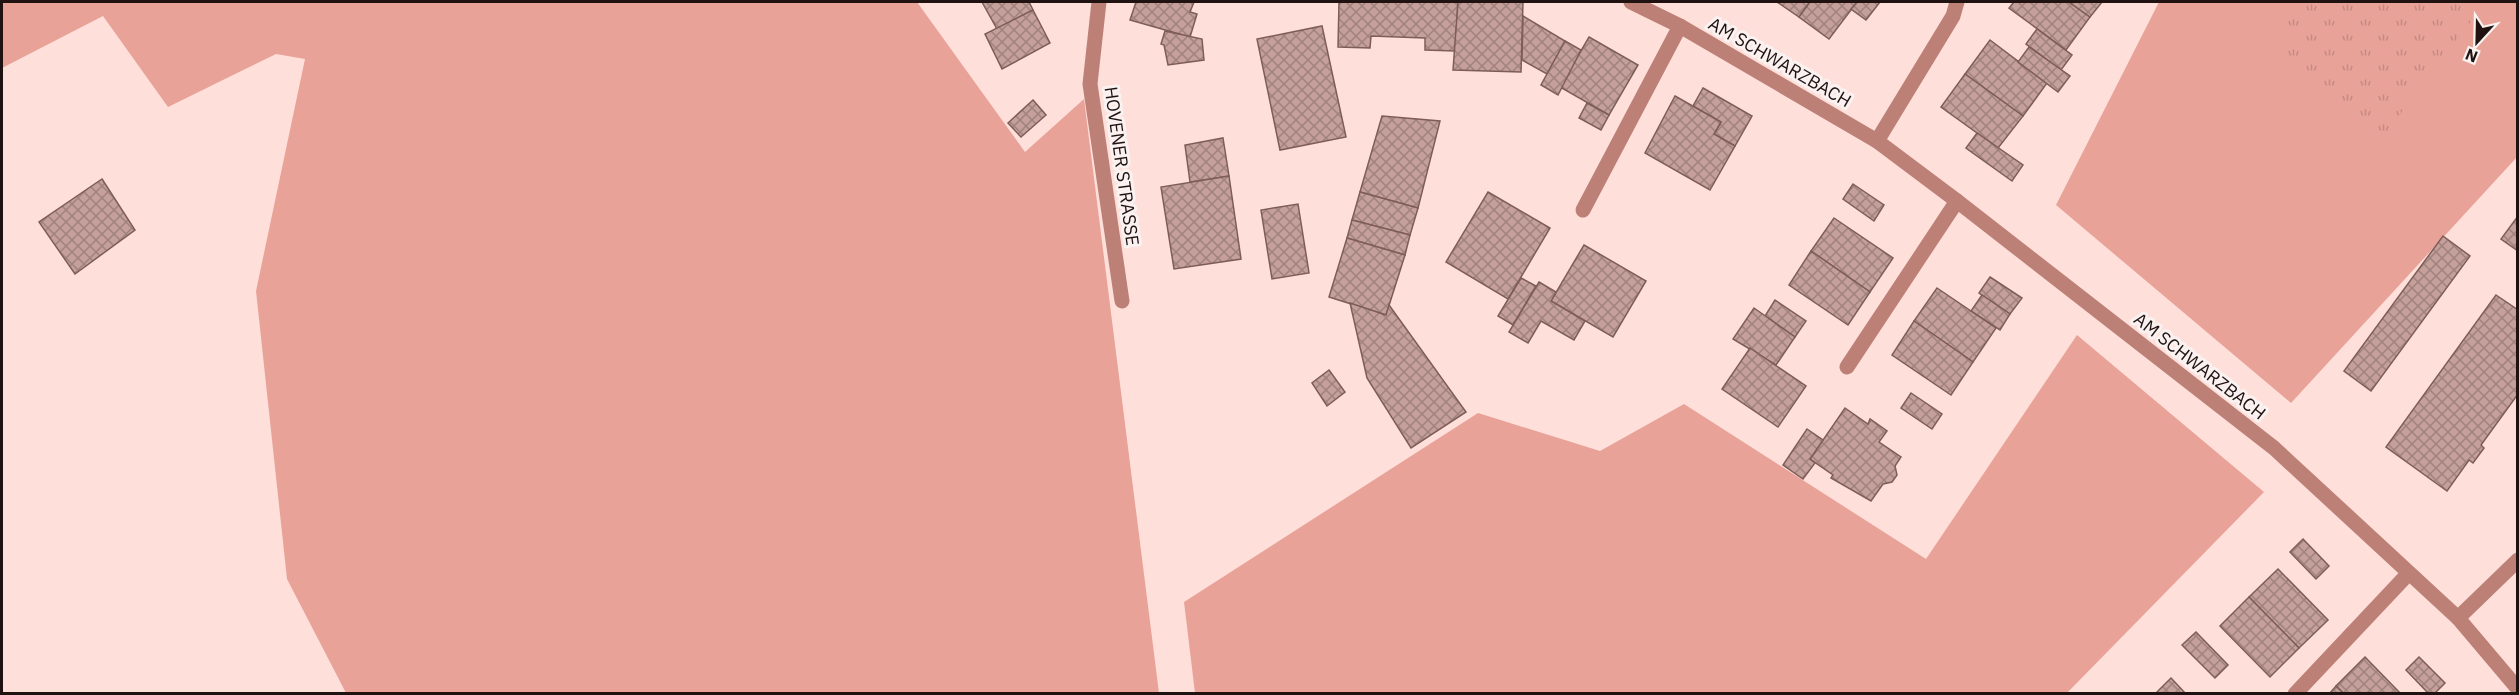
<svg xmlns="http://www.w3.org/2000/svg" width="2519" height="695" font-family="'IBM Plex Sans',sans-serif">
<defs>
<pattern id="park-tufts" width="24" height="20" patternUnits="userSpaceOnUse" patternTransform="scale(1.5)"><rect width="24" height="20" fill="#e8a298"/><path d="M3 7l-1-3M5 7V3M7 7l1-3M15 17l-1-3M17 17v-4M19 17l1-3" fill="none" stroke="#c78a82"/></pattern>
<pattern id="building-cross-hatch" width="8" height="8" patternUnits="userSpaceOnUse" patternTransform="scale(1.5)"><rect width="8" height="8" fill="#c5a09b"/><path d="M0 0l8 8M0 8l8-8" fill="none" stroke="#9f817d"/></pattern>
</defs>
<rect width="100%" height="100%" fill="#fedfda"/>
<g fill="#e8a298">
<polygon points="2,2 917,2 1025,152 1084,99 1159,693 346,693 287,579 256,291 305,59 276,54 168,107 103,16 2,68"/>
<polygon points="2159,2 2517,2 2517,157 2291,403 2056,205"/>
<polygon points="2077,335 2264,492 2067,693 1195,693 1184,602 1478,413 1600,451 1684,404 1926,559"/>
</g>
<polygon fill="url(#park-tufts)" points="2288,2 2486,2 2384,135 2286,59 2277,17"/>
<g fill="url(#building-cross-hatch)" stroke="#7e5d58" stroke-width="1.5">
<polygon points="982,2 1029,2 1033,10 997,29"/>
<polygon points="1136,2 1194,2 1190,12 1197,14 1190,37 1130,20"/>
<polygon points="1339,2 1458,2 1455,51 1425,50 1425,38 1371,36 1370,48 1338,47"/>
<polygon points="1458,2 1523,2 1521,72 1453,70"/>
<polygon points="1777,2 1810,2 1799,17"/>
<polygon points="1810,2 1857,2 1829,39 1799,17"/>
<polygon points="1857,2 1880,2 1866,20 1851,9"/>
<polygon points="2014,2 2069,2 2090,17 2066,50 2009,8"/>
<polygon points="2069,2 2102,2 2090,17"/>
<polygon points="1033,10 1050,43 1002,69 985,34"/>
<polygon points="1523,16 1565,41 1547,74 1522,60"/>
<polygon points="1322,26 1346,137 1280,150 1257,39"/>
<polygon points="2037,29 2072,55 2061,70 2026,44"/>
<polygon points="1165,31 1202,39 1204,60 1168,65 1164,45 1161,44"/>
<polygon points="1589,37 1638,65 1609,115 1560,87"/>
<polygon points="1990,40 2047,83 2023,116 1965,74"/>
<polygon points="1565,41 1581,50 1558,95 1541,85"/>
<polygon points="2029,47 2070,76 2058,92 2018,62"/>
<polygon points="1965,74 2023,116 1998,148 1941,107"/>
<polygon points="1703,88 1752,116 1735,146 1714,134 1721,122 1693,106"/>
<polygon points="1675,96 1721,122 1714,134 1735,146 1710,190 1645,153"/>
<polygon points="1033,100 1046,115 1021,137 1008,123"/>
<polygon points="1587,103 1609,115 1601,130 1579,118"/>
<polygon points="1382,116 1440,121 1418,208 1360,192"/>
<polygon points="1977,133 2023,165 2012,181 1966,148"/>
<polygon points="1223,138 1229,176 1190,182 1185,145"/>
<polygon points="1229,176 1241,259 1174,269 1161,187"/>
<polygon points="102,179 135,230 75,274 39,222"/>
<polygon points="1853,184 1884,205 1874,221 1843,199"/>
<polygon points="1360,192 1418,208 1410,235 1352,220"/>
<polygon points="1488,192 1550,228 1508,299 1446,262"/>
<polygon points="1298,204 1309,273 1272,279 1261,210"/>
<polygon points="2518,216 2518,251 2501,239"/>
<polygon points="1834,218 1893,258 1870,292 1811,251"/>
<polygon points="1352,220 1410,235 1405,255 1347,238"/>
<polygon points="2443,236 2470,256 2371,391 2344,371"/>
<polygon points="1347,238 1405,255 1386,315 1329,297"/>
<polygon points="1584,245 1646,281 1613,337 1551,301"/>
<polygon points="1811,251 1870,292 1848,325 1789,285"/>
<polygon points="1990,277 2022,298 2010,314 1979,293"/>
<polygon points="1521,278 1536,286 1513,325 1498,316"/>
<polygon points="1539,282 1556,292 1551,301 1585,321 1574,340 1541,321 1528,343 1509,332"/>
<polygon points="1937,288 1996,328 1973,362 1914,321"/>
<polygon points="1982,295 2010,314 2000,330 1971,311"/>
<polygon points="2496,295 2518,310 2518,394 2481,445 2484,448 2473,463 2469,460 2447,491 2386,447"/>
<polygon points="1775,300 1806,321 1795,337 1765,316"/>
<polygon points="1350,303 1386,315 1389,305 1466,412 1411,448 1367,378"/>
<polygon points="1754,308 1795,337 1776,365 1733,339"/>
<polygon points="1914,321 1973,362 1951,395 1892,355"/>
<polygon points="1750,348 1806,386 1778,427 1722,389"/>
<polygon points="1329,370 1345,392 1327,406 1312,383"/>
<polygon points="1911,393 1942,414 1932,429 1901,408"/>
<polygon points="1845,408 1868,424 1870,419 1887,431 1879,442 1901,457 1895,466 1897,475 1892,482 1883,484 1871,501 1831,478 1833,475 1810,459"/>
<polygon points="1807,429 1823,440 1810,459 1815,463 1803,479 1783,465"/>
<polygon points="2303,539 2329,566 2316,579 2290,552"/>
<polygon points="2278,569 2328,620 2299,648 2249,597"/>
<polygon points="2249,597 2299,648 2270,677 2220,626"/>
<polygon points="2196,632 2228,665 2215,678 2182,645"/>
<polygon points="2365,657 2401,694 2344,694 2336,686"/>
<polygon points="2419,657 2445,683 2434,694 2429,694 2406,670"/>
<polygon points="2171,678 2186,694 2155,694"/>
<polygon points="2336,686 2344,694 2329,694"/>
</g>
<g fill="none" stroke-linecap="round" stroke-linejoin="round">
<g stroke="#bc8077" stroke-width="15">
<polyline points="1099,2 1090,84 1122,301"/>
<polyline points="1631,2 1680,26 1877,141 1957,201 2274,448 2458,618 2518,689"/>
<polyline points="1877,141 1953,16 1957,2"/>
<polyline points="1583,210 1680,26"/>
<polyline points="1847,367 1957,201"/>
<polyline points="2458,618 2518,560"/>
<polyline points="2295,694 2408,574"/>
</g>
</g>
<g text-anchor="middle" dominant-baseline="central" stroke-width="6" stroke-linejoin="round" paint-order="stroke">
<g font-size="18" fill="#1f1210" stroke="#faf2f1">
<text transform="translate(1780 62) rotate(30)">AM SCHWARZBACH</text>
<text transform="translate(1122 166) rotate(82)">HOVENER STRASSE</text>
<text transform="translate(2200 366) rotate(38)">AM SCHWARZBACH</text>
</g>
</g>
<rect width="2519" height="695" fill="none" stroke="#1f1210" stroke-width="6"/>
<g transform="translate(2477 42) rotate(202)" stroke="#faf2f1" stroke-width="4.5" paint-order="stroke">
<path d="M0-4.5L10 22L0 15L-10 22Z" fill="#1f1210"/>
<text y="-9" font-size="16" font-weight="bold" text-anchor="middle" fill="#1f1210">N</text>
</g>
</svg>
